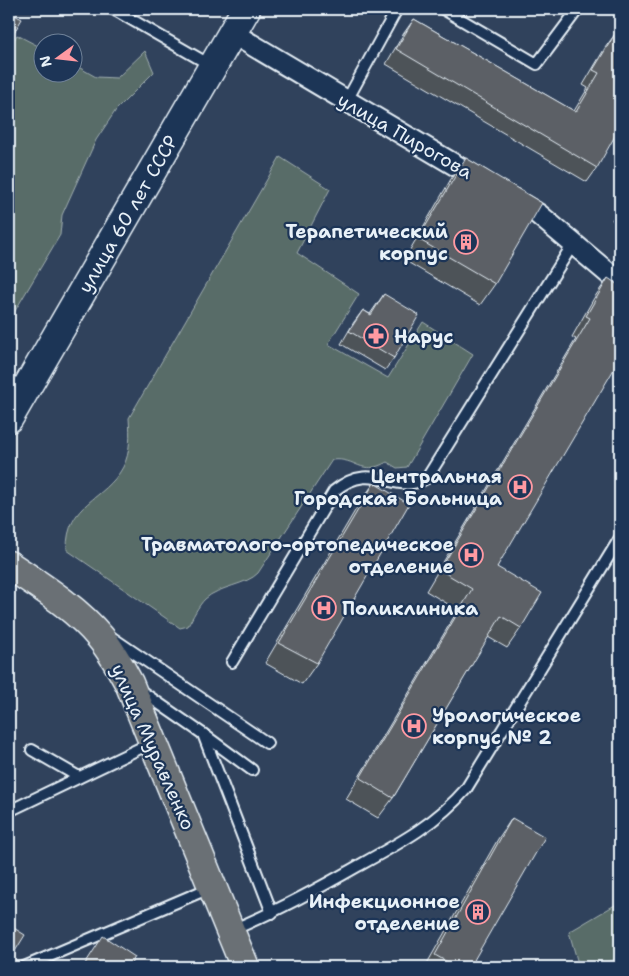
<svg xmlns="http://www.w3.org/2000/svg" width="629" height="976" font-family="'Shantell Sans',sans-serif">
<rect width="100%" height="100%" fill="#30425c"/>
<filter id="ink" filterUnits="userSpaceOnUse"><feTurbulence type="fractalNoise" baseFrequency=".02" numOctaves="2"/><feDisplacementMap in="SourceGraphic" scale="10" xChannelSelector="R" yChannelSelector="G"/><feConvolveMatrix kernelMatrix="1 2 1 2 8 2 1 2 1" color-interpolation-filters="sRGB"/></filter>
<g filter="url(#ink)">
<g fill="#596c67" stroke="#a0aeb0">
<polygon points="17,35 42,48 42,72 72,72 73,64 96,77 117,78 145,51 154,72 116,110 96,140 62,215 60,235 9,321 9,48"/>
<path d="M 280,157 L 330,189 L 297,253 L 359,294 L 328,344 L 388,378 L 423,322 L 473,354 L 407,467 L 397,468 L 387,462 C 360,477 357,457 332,460 L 258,573 C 247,585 219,586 205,599 C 198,606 193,617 188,626 L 180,628 L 67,550 C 66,502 105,501 123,467 C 131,452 130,434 129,418 Z"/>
<polygon points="620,902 620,958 589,967 579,967 569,932"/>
</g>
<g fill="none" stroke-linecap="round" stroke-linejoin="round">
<g stroke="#e8f1f8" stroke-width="14">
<g id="service">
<polyline points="113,9 212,66"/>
<polyline points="443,9 537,64 578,9"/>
<polyline points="346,102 397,9"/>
<polyline points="111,637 267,743"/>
<path d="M 232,662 L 334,491 C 374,458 394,497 427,478 L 573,244"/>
<polyline points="138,689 203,734 272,913"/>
<polyline points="203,734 252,770"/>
<polyline points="32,750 79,777"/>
<polyline points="9,811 153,742"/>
<path d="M 232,930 C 276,912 316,890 358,866 C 398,844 436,824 466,789 L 620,538"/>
<polyline points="24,967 212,887"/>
</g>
</g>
<g stroke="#e8f1f8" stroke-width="24">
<g id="minor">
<polyline points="232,33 482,181"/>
<polyline points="513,199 538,214 620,283"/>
</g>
</g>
<g stroke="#e8f1f8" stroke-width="31">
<polyline id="secondary" points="9,418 246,9"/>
</g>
<g stroke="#e8f1f8" stroke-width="31">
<path id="primary" d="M 9,565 C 40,586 75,607 100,637 C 112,651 120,667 129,683 L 245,967"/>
</g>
<use href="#service" stroke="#1d3557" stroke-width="10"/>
<use href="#minor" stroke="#1d3557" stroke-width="20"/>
<use href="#secondary" stroke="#1d3557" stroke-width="28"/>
<use href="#primary" stroke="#6a7074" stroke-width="28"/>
</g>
<g fill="#4e5358" stroke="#e8f1f8">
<polygon points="414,19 574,111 588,88 583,85 605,48 615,34 597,168 587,182 386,64 404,33"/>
<polygon points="466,158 495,284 480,305 404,260 451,179"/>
<polygon points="620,206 620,224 612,220"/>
<polygon points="608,278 497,567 521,628 507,648 488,637 393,798 378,818 346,799 458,610 426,591 576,339 572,337 594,298"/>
<polygon points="384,294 394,358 385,370 341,344 354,322 363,310 370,314"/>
<polygon points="374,483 317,663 302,684 265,663 359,504"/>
<polygon points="512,818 470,967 425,967 498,839"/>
</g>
<g fill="#5b6066" stroke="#e8f1f8">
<polygon points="9,12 22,19 9,41"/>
<polygon points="414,19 576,112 599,73 593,70 615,34 620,37 620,127 597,168 396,49"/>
<polygon points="466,158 542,203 495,284 418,239"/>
<polygon points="608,278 620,286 620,359 497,567 542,593 521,628 501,616 393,798 360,778 472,589 440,570 590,318 586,316"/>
<polygon points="384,294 419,315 394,358 349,331 363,310 371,315"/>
<polygon points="374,483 409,504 317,663 279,643"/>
<polygon points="512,818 545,837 470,967 456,967 435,955"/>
<polygon points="9,925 25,935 9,961"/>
<polygon points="103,936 135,957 129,967 83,967"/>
<polygon points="53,962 61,967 50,967"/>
<polygon points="619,964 620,967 616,967"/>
</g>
</g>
<defs>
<g id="building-ring" transform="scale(1.25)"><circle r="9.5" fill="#1d3557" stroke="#ff9aa2" stroke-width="1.5"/><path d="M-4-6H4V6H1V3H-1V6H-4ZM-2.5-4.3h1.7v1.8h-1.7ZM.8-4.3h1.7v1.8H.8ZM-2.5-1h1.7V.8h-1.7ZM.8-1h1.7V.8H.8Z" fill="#ff9aa2"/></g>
<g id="pharmacy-ring" transform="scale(1.25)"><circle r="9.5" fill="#1d3557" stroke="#ff9aa2" stroke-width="1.5"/><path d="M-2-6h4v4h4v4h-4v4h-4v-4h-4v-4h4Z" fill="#ff9aa2"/></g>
<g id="hospital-ring" transform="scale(1.25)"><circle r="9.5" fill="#1d3557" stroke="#ff9aa2" stroke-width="1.5"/><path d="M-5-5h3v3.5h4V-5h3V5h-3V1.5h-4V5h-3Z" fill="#ff9aa2"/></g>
</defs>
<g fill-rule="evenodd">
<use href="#building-ring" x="466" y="242"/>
<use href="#pharmacy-ring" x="376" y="336"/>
<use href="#hospital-ring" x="520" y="487"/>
<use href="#hospital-ring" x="471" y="555"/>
<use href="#hospital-ring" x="324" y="608"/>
<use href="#hospital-ring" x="414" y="726"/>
<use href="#building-ring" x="478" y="912"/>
</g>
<g text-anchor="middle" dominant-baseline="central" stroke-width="4.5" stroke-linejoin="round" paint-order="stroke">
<g font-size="19" fill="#e8f1f8" stroke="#1d3557">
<text transform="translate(405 136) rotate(30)">улица Пирогова</text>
<text transform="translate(128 214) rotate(-60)">улица 60 лет СССР</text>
<text transform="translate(153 747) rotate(66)">улица Муравленко</text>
</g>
<g font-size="19" font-weight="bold" fill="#e8f1f8" stroke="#1d3557" text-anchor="end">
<text x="448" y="231">Терапетический<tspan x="448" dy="22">корпус</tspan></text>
<text x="394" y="336" text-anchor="start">Нарус</text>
<text x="502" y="476">Центральная<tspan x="502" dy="22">Городская Больница</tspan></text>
<text x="454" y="544">Травматолого-ортопедическое<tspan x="454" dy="22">отделение</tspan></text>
<text x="342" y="608" text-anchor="start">Поликлиника</text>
<text x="432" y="715" text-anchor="start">Урологическое<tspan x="432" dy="22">корпус № 2</tspan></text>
<text x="460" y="901">Инфекционное<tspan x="460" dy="22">отделение</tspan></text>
</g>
</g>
<rect width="629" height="976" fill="none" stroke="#1d3557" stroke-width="30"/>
<rect x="15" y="15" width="599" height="946" fill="none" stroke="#e8f1f8" stroke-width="2" filter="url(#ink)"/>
<g transform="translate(58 58) rotate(255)"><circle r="24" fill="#1d3557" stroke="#6e8097"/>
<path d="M0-4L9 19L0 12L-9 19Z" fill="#ff9aa2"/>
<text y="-8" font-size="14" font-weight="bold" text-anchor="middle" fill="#e8f1f8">N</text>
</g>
</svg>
